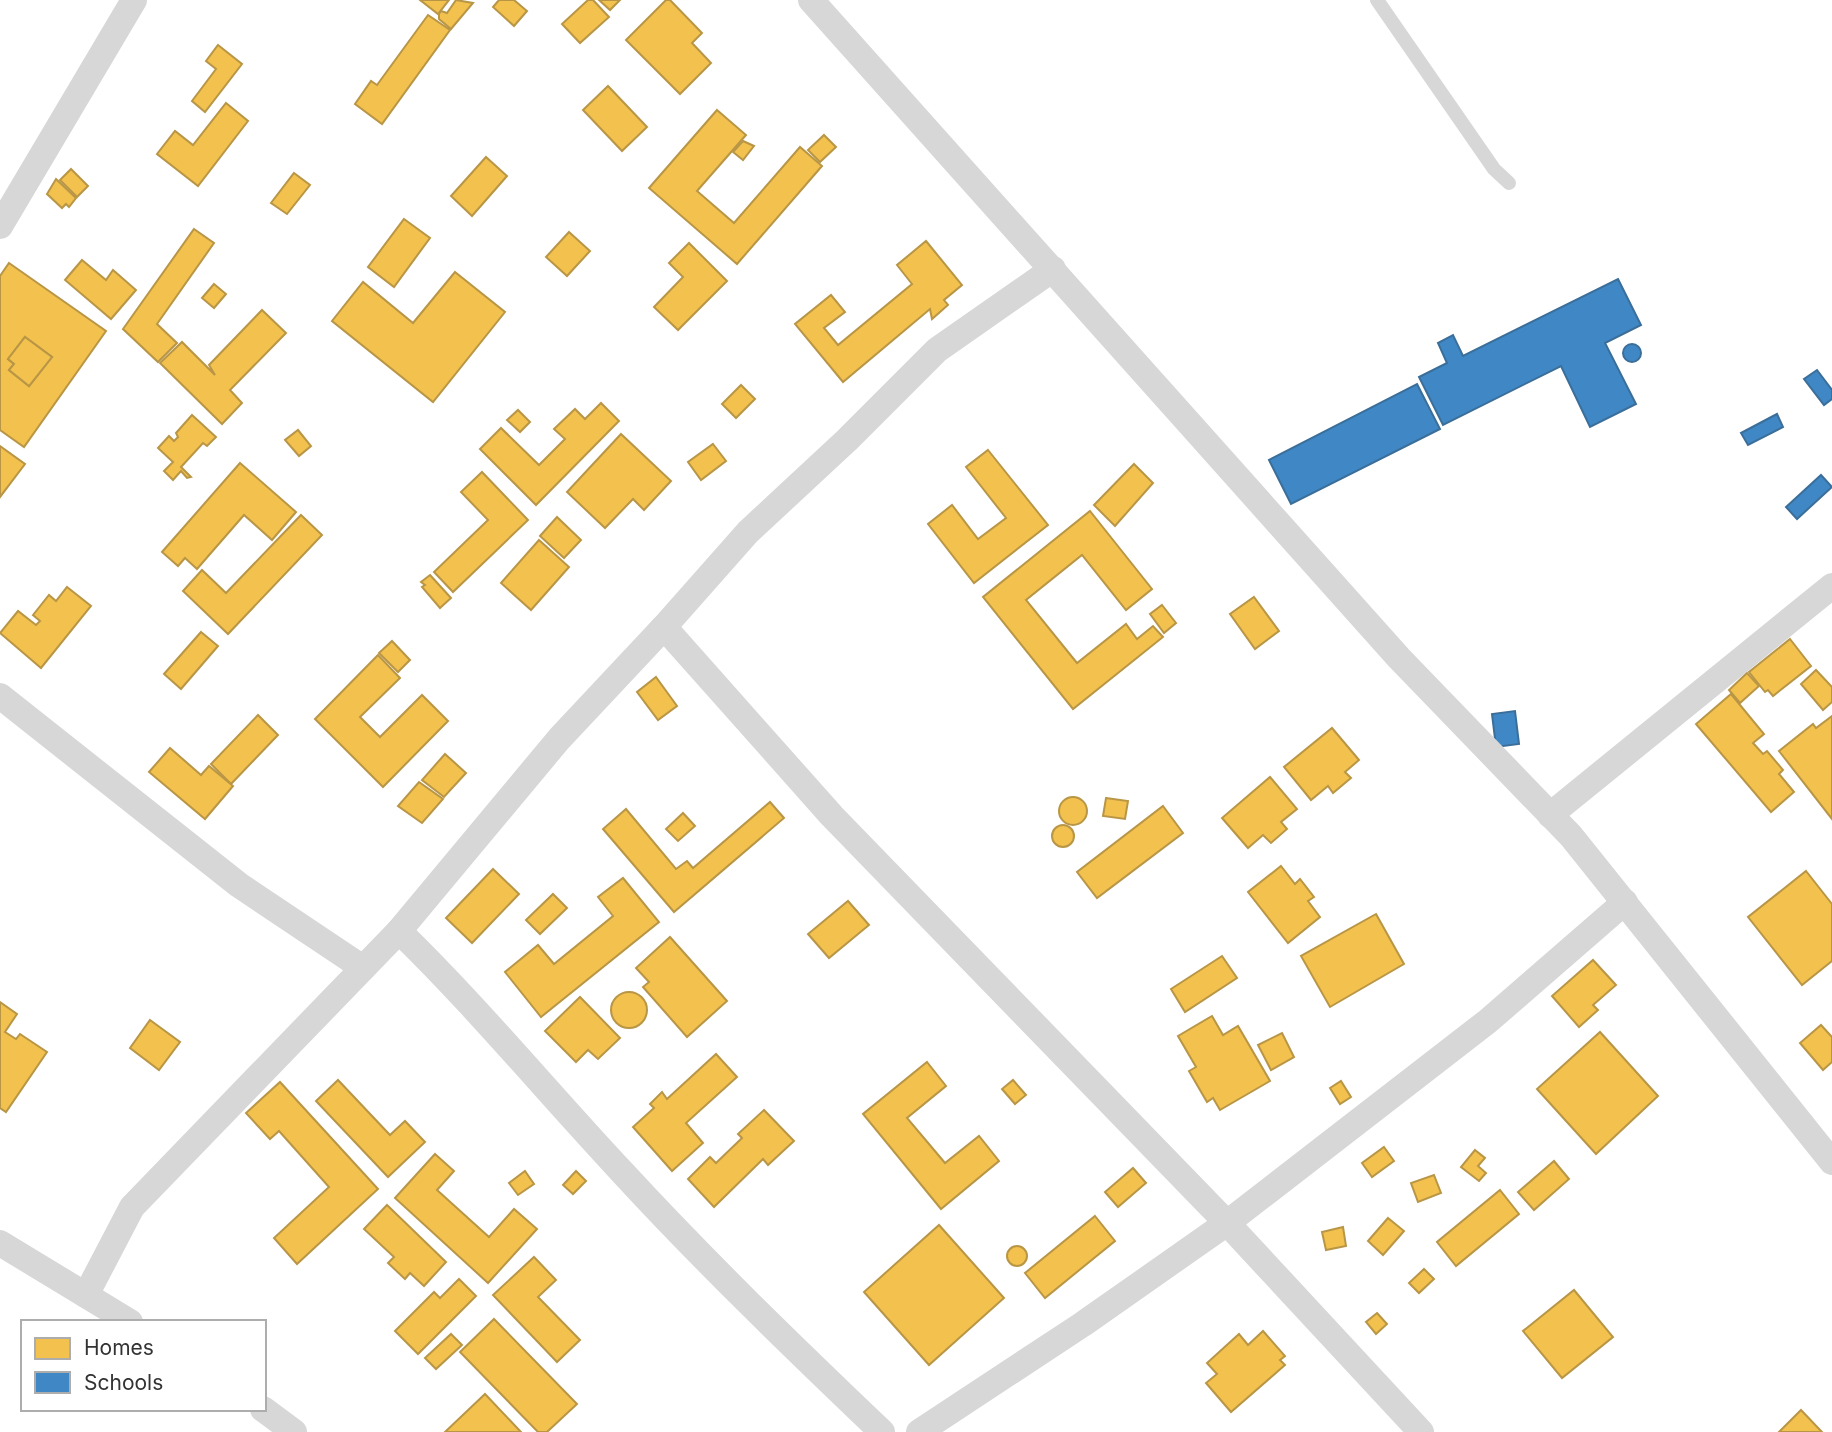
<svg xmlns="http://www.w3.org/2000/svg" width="1832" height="1432" font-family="Inter,sans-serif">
<rect width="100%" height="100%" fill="#fff"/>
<g fill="#f2c14e" stroke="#b99646" stroke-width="2" fill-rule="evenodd">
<polygon points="420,0 449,0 438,14"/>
<polygon points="456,0 473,3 451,29 439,19 439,14 441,11 447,13"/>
<polygon points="499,0 514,0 527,11 514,26 493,7"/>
<polygon points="588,0 593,0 609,17 580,43 562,24"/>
<polygon points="599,0 620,0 610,10"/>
<polygon points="666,0 670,0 702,33 692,43 711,63 680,94 626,40"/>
<polygon points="428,15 450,30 382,124 355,104 371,81 377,85"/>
<polygon points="218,45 242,64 205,112 192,101 216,69 206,61"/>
<polygon points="608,86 647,127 622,151 583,110"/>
<polygon points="226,103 248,121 198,186 157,154 175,131 193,145"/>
<polygon points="717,110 746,135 697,191 734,223 800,147 822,166 737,264 649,188"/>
<polygon points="824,135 836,147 820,162 808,150"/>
<polygon points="743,141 754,146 743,160 733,152"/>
<polygon points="486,157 507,176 472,216 451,196"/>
<polygon points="71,169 88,186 77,197 60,180"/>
<polygon points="294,173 310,185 287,214 271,203"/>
<polygon points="56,179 76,198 69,207 66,204 62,208 47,194"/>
<polygon points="404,219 430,238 394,287 368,267"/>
<polygon points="194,229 214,243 157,324 177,343 158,362 123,329"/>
<polygon points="569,232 590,251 567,276 546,257"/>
<polygon points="926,241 962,285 944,300 948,305 932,319 930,309 843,382 795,324 831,295 845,312 824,328 838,345 912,284 897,265"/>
<polygon points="689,243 727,281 678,330 654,307 683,277 669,263"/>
<polygon points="82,260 106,280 113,270 136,290 111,319 65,280"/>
<path d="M 9,263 L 106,331 L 24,447 L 0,430 L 0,276 ZM 25,337 L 52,357 L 29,386 L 9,370 L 14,364 L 8,359 Z"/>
<polygon points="455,272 505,312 433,402 332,321 363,282 413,323"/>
<polygon points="214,284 226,294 214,308 202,298"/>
<polygon points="262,310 286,333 230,390 242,403 222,424 160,363 182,342 215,375 209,365"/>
<polygon points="25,337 52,357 29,386 9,370 14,364 8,359"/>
<polygon points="741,385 755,399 736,418 722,404"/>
<polygon points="601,403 619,421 536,505 480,449 501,428 539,465 565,439 554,429 575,409 585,419"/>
<polygon points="518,410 530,422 520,432 507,420"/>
<polygon points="192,415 216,437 207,446 203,443 181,467 191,477 187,478 181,471 173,480 164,471 173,462 158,448 169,436 174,441 178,437 176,433"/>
<polygon points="298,430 311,446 299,456 285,440"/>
<polygon points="621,434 671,481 644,510 633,499 605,528 567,492"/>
<polygon points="713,444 726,461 701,480 688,462"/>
<polygon points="0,446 25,464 0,497"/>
<polygon points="988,450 1048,525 974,583 928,524 952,505 978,539 1006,518 966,467"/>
<polygon points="240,463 296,512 272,540 244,515 197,569 185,558 178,566 162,552"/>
<polygon points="1134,464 1153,483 1115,526 1094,505"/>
<polygon points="482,472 528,520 453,592 434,572 488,520 461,492"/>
<polygon points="1090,511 1152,589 1126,610 1082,555 1026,600 1077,663 1126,624 1137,639 1153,626 1163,637 1073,709 983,597"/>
<polygon points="301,515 322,535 228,634 183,591 202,570 226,593"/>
<polygon points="557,517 581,540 564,558 540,536"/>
<polygon points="539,540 569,567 531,610 501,583"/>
<polygon points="430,575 451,598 440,608 422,587 425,585 421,582"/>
<polygon points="67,587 91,606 41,668 0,633 18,611 36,625 40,621 33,615 49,595 56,601"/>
<polygon points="1254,597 1279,631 1255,649 1230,614"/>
<polygon points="1162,605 1176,623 1164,633 1150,614"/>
<polygon points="201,632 218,646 181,689 164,674"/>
<polygon points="1790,639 1811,666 1773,696 1768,690 1765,692 1749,672"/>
<polygon points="392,641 410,660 398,672 379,653"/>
<polygon points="378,655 400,678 360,717 380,737 422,695 448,721 383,787 315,719"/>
<polygon points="1816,670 1832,687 1832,702 1823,710 1801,684"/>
<polygon points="1747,673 1759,686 1740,703 1729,690"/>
<polygon points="656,677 677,706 658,720 637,692"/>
<polygon points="1731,694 1764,734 1753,743 1763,754 1767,751 1783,770 1779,774 1794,792 1771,812 1696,724"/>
<polygon points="258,715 278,735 231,784 211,764"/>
<polygon points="1832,716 1832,819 1779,751 1813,724 1816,728"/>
<polygon points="1332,728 1359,760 1345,772 1351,778 1333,793 1328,786 1311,800 1284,767"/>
<polygon points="170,748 201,775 209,766 233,786 205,819 149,772"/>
<polygon points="445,754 466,773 444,797 422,780"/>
<polygon points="1270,777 1297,809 1281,822 1287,829 1271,843 1263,835 1248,848 1222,818"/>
<polygon points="419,782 443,799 422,823 398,806"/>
<circle cx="1073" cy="811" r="14"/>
<polygon points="1106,798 1128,801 1125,819 1103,816"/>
<polygon points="770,802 784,818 674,912 603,829 626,809 676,869 687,861 693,868"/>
<polygon points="1163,806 1183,833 1097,898 1077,872"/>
<polygon points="683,813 695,826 678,841 666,829"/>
<circle cx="1063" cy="836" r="11"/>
<polygon points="1281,866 1295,884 1300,879 1314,897 1308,901 1320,917 1288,943 1248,892"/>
<polygon points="493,869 519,894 472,943 446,918"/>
<polygon points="1806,871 1832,904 1832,961 1802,985 1748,917"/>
<polygon points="623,878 659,922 541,1017 505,972 538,945 554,964 613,916 598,897"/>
<polygon points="553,894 567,908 540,934 526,920"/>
<polygon points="848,901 869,925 829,958 808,934"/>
<polygon points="1376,914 1404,964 1330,1007 1301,956"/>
<polygon points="670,937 727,1001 687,1037 643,987 649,982 636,968"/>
<polygon points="1222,956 1237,978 1185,1012 1171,989"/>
<polygon points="1593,960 1616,985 1593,1005 1598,1010 1579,1027 1552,996"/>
<circle cx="629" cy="1010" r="18"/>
<polygon points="580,997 620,1038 598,1059 588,1050 576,1062 545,1031"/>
<polygon points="0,1002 17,1014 5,1032 16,1039 20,1034 47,1052 6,1112 0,1108"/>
<polygon points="1212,1016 1223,1035 1238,1026 1270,1081 1220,1110 1213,1098 1207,1102 1189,1071 1196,1067 1178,1036"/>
<polygon points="150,1020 180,1042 159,1070 130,1048"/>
<polygon points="1821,1025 1832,1037 1832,1062 1823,1070 1800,1043"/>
<polygon points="1600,1032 1658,1096 1596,1154 1537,1089"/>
<polygon points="1282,1033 1294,1057 1271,1070 1258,1045"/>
<polygon points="716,1054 737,1077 686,1123 703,1143 672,1171 633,1127 654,1108 650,1104 662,1092 667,1099"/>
<polygon points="927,1062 946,1086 907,1118 945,1163 979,1136 999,1161 941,1209 863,1114"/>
<polygon points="338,1080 390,1135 405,1121 425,1142 388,1177 316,1101"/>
<polygon points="1013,1080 1026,1095 1015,1104 1002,1089"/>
<polygon points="1341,1081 1351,1097 1340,1104 1330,1088"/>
<polygon points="280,1082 378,1189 297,1264 274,1238 329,1187 279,1131 270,1139 246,1113"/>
<polygon points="764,1110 794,1141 768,1165 763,1159 714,1207 688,1179 710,1157 716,1163 742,1138 738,1134"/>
<polygon points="1384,1147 1394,1161 1372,1177 1362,1163"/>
<polygon points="1475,1150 1485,1158 1478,1166 1486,1173 1479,1181 1461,1167"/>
<polygon points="435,1154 454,1171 437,1190 489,1237 514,1209 537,1229 488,1283 395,1198"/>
<polygon points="1554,1161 1569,1179 1534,1210 1518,1192"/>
<polygon points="1133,1168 1146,1183 1118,1207 1105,1192"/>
<polygon points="525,1171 534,1184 518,1195 509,1183"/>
<polygon points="576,1171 586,1181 573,1194 563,1185"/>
<polygon points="1434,1175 1441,1193 1418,1202 1411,1183"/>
<polygon points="1500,1190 1519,1214 1456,1266 1437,1242"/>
<polygon points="387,1205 446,1262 424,1286 410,1273 405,1279 388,1263 394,1257 364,1229"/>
<polygon points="1095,1216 1115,1241 1045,1298 1025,1273"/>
<polygon points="1388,1218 1404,1231 1383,1255 1368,1241"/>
<polygon points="939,1225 1004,1298 929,1365 864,1292"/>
<polygon points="1343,1227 1346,1246 1326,1250 1322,1232"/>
<circle cx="1017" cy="1256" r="10"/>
<polygon points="534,1257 556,1280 538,1297 580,1340 557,1362 493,1295"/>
<polygon points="1424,1269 1434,1279 1419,1293 1409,1283"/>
<polygon points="459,1279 476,1296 418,1354 395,1331 434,1292 440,1298"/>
<polygon points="1574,1290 1613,1337 1562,1378 1523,1331"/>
<polygon points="1377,1313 1387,1324 1376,1334 1366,1322"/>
<polygon points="494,1319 577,1404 547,1432 538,1432 460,1352"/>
<polygon points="1263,1331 1285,1356 1280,1360 1285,1365 1231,1412 1206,1383 1217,1374 1207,1363 1239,1334 1248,1345"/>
<polygon points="451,1334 462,1345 436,1369 425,1358"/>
<polygon points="485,1394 521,1432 445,1432"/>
<polygon points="1801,1410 1822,1432 1779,1432"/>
</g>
<g fill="#3f88c5" stroke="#3b6e99" stroke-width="2">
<polygon points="1618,279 1641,325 1605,343 1636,404 1590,427 1561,366 1443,425 1419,377 1447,363 1438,343 1453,335 1463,356"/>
<circle cx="1632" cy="353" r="9"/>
<polygon points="1817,370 1832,390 1832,399 1824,405 1804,379"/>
<polygon points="1417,384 1440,429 1291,504 1269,460"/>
<polygon points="1777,414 1783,427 1748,445 1741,433"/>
<polygon points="1821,475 1832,487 1797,519 1786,507"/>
<polygon points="1515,711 1519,744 1496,747 1492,714"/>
</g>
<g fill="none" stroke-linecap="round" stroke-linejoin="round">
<polyline stroke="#d7d7d7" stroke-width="14" points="1377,0 1494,169 1509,183"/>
<g stroke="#d7d7d7" stroke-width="26">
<polyline points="811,0 1399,658 1571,836 1832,1162"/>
<polyline points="0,226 134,0"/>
<polyline points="664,627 832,816 1227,1223 1083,1324 919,1432"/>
<polyline points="0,696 239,885 363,968"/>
<polyline points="1550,815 1832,586"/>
<path d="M 399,931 C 478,1008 548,1093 623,1173 C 706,1263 793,1347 882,1432"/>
<polyline points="0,1243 130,1322"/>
<polyline points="86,1295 132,1207 399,931 559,739 664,627 748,532 847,440 937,350 1053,269"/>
<polyline points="263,1409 294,1432"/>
<polyline points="1421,1432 1227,1223 1488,1021 1625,902"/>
</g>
</g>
<rect x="21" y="1320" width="245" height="91" fill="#ffffff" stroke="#adadad" stroke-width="2"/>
<rect x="35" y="1338" width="35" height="21" fill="#f2c14e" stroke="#adadad" stroke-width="2"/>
<text x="84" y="1355" font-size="21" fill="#333333">Homes</text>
<rect x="35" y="1372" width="35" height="21" fill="#3f88c5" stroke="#adadad" stroke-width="2"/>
<text x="84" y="1390" font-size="21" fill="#333333">Schools</text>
</svg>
